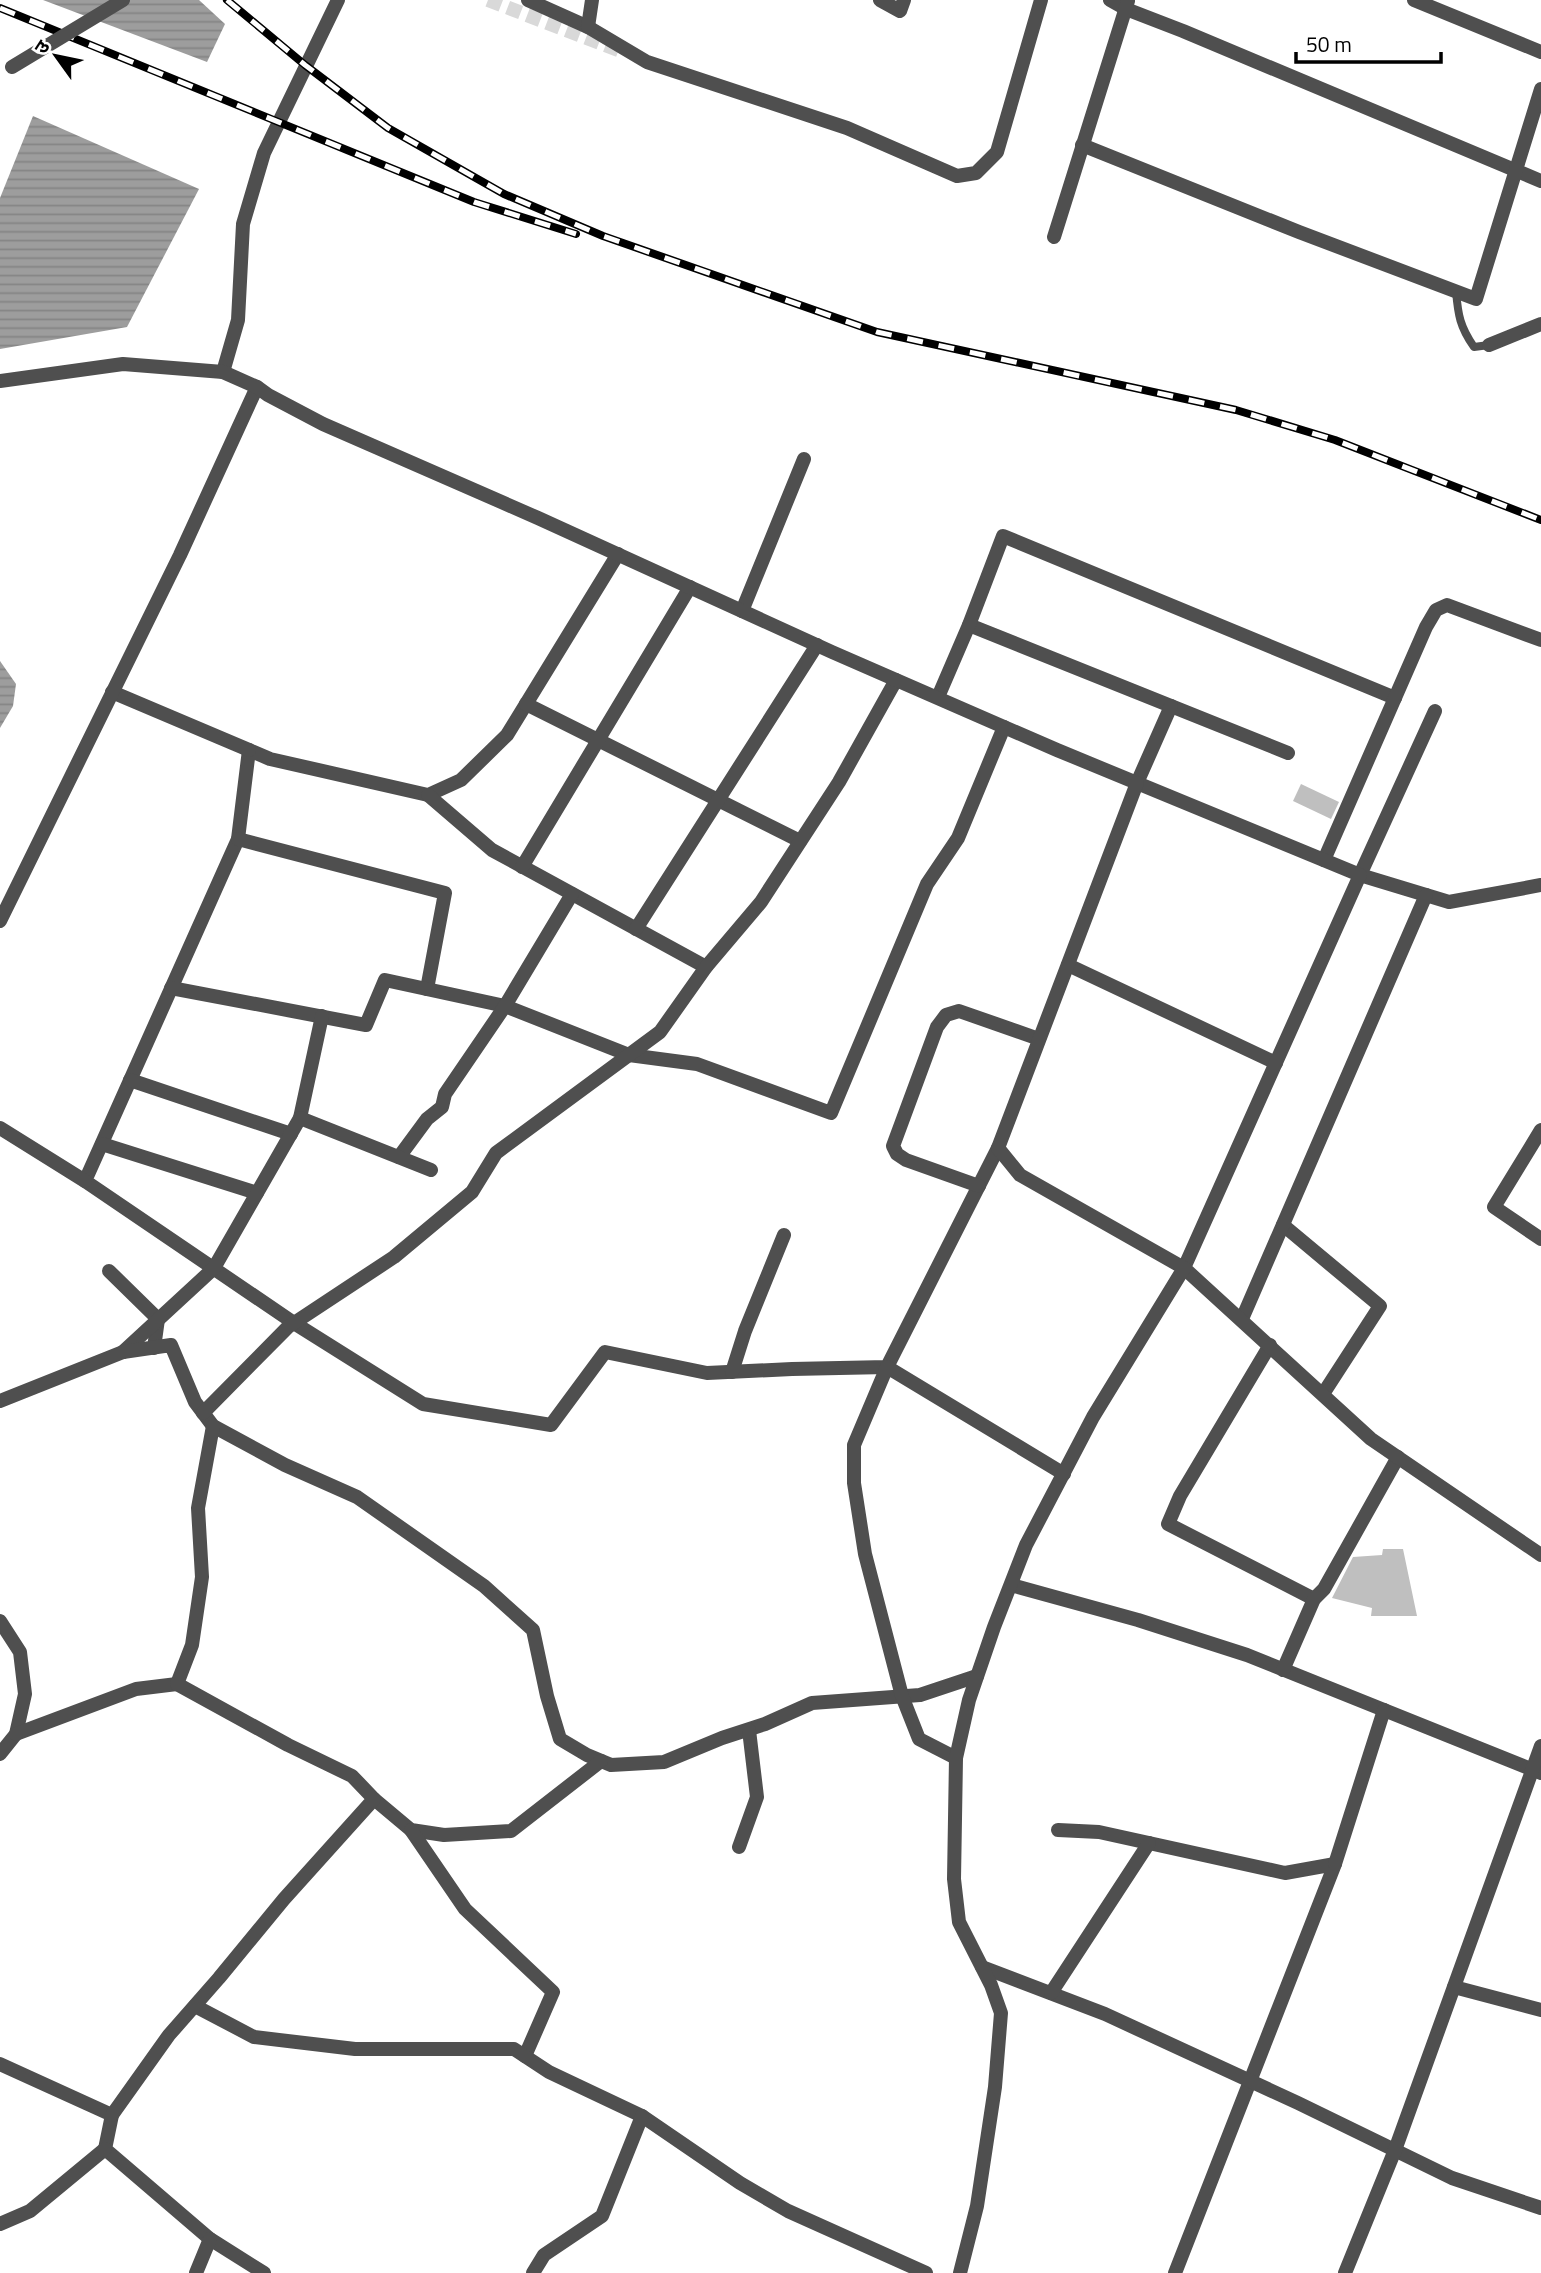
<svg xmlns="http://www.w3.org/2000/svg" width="1541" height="2273" font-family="'Titillium Web','Noto Sans Devanagari',sans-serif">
<defs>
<pattern id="water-rules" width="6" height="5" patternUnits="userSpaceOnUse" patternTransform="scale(1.75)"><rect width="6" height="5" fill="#9d9d9d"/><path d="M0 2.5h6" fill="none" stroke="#858585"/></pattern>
</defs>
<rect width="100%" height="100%" fill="#fff"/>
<g fill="url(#water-rules)">
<polygon points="43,0 199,0 225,24 207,62"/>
<polygon points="33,116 199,189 127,327 0,349 0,198"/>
<polygon points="0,661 16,684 13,706 0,728"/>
</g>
<g fill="#bfbfbf">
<polygon points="1301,784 1339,802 1331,819 1293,801"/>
<polygon points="1383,1549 1403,1549 1417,1616 1371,1616 1372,1608 1332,1598 1353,1557 1382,1555"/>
</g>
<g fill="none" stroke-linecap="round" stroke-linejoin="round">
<polyline stroke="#d9d9d9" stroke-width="14" stroke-dasharray="14 7" stroke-linecap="butt" points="488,0 623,52"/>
<path stroke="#4f4f4f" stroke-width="8" d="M 1456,291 C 1458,315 1460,327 1474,347 L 1489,345"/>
<g stroke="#4f4f4f" stroke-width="14">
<polyline points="528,0 588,27 647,62 847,128 957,176 976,173 997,152 1041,0"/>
<polyline points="880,0 900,11 904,0"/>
<polyline points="1110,0 1126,9 1183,31 1541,181"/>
<polyline points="1414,0 1541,52"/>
<polyline points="588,27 592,0"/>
<polyline points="1082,145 1299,232 1476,299 1541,89"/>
<polyline points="1054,237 1128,1"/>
<polyline points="1489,345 1541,324"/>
<polyline points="618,554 507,735 461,780 428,795 270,759 249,750 238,839 85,1181 294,1323 423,1404 551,1425 605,1352 707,1373 792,1369 887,1367 998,1148"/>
<polyline points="742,611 804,459"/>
<polyline points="969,625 1288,753"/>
<polyline points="112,692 249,750"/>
<polyline points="938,697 969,625 1003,536 1395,698"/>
<polyline points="526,704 800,841"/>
<polyline points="1435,711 1360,875 1449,902 1541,885"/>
<polyline points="1137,783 1171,706"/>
<polyline points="428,795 492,850 706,967"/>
<polyline points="238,839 445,893 427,989"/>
<polyline points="1324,860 1426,627 1436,610 1447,605 1541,640"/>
<polyline points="522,867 690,587"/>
<polyline points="0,921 180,555 257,387"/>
<polyline points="636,929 817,645"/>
<polyline points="1068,965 1276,1063"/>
<polyline points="171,988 366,1025 385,980 505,1006 629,1055 697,1064 831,1113 927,884 958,838 1004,727"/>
<polyline points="130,1080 291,1134"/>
<polyline points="300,1118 322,1016"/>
<polyline points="0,1128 85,1181"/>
<polyline points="1541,1130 1494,1207 1541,1239"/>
<polyline points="102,1144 257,1193"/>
<polyline points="399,1157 427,1119 442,1107 445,1094 505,1006 572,894"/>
<polyline points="979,1186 906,1160 897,1154 893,1146 937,1027 946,1015 959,1011 1039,1039"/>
<polyline points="1283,1225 1380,1306 1323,1394"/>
<polyline points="109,1271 158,1319 154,1348"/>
<polyline points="1242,1319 1426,895"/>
<polyline points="1270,1345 1180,1496 1168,1524 1314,1599"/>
<polyline points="123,1352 214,1268 300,1118 431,1170"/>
<polyline points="732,1372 745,1331 784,1235"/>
<polyline points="0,1401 123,1352 171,1345 195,1402 213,1426 285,1465 357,1497 484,1586 533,1630 547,1696 560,1739 587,1755 611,1765 664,1762 722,1738 765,1724 812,1703 920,1695 977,1676"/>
<polyline points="203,1413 288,1327 394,1257 472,1192 496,1153 660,1032 706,967 761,902 839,782 896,680"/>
<polyline points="1011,1585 1138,1620 1247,1655 1541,1773"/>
<polyline points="0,1621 20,1652 25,1694 16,1734 0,1754"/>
<polyline points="1283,1670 1314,1599 1324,1589 1398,1457"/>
<polyline points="16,1734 136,1689 177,1684"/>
<polyline points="956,1758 919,1739 902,1696 865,1554 854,1483 854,1445 887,1367 1064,1474"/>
<polyline points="374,1799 411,1830 444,1835 511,1831 601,1761"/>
<polyline points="411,1830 465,1909 553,1992 525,2056"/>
<polyline points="1058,1830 1099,1832 1285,1873 1335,1864 1175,2273"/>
<polyline points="739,1847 757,1797 749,1730"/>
<polyline points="1335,1864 1384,1710"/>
<polyline points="982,1967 1105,2014 1298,2103 1452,2178 1541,2208"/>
<polyline points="1454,1987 1541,2010"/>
<polyline points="1051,1993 1149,1843"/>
<polyline points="195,2006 254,2037 355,2049 514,2049 549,2072 642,2116 740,2183 788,2211 926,2273"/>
<polyline points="0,2064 112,2115 105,2149 210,2239 264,2273"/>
<polyline points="112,2115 169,2035 219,1978 284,1899 374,1799 352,1776 288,1745 177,1684 192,1645 202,1577 198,1508 213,1426"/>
<polyline points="0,2224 30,2211 105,2149"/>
<polyline points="196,2273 210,2239"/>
<polyline points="533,2273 544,2255 602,2216 642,2116"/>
<polyline points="1345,2273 1395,2150 1541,1746"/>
</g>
<g stroke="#4f4f4f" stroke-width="14">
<polyline points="223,372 238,320 243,224 264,153 338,0"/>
<polyline points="0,381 123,364 223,372 257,387 268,395 323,424 538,518 832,652 1057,750 1360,875 1184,1268 1371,1439 1541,1555"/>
<polyline points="960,2273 977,2206 995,2087 1001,2013 991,1985 959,1922 954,1879 956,1758 969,1700 994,1627 1026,1545 1093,1417 1184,1268 1020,1175 998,1148 1137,783"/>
</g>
<g stroke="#000" stroke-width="8">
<g id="rail">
<polyline points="227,0 305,65 388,128 504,194 603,236 877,332 1236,410 1335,440 1541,520"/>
<polyline points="0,8 474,202 576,234"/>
</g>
</g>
<use href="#rail" stroke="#fff" stroke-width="5" stroke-dasharray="16" stroke-linecap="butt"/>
<polyline stroke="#4f4f4f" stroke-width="14" points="12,67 123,0"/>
</g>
<g transform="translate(56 56) rotate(303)" stroke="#ffffff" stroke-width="5" paint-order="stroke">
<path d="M0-5L12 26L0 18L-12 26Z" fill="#000000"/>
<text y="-10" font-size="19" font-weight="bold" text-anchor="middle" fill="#000000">उ</text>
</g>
<path d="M1296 52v10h145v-10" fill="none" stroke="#000000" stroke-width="3.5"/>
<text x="1306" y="52" font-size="21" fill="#000000" stroke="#ffffff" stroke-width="5" paint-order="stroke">50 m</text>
</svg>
